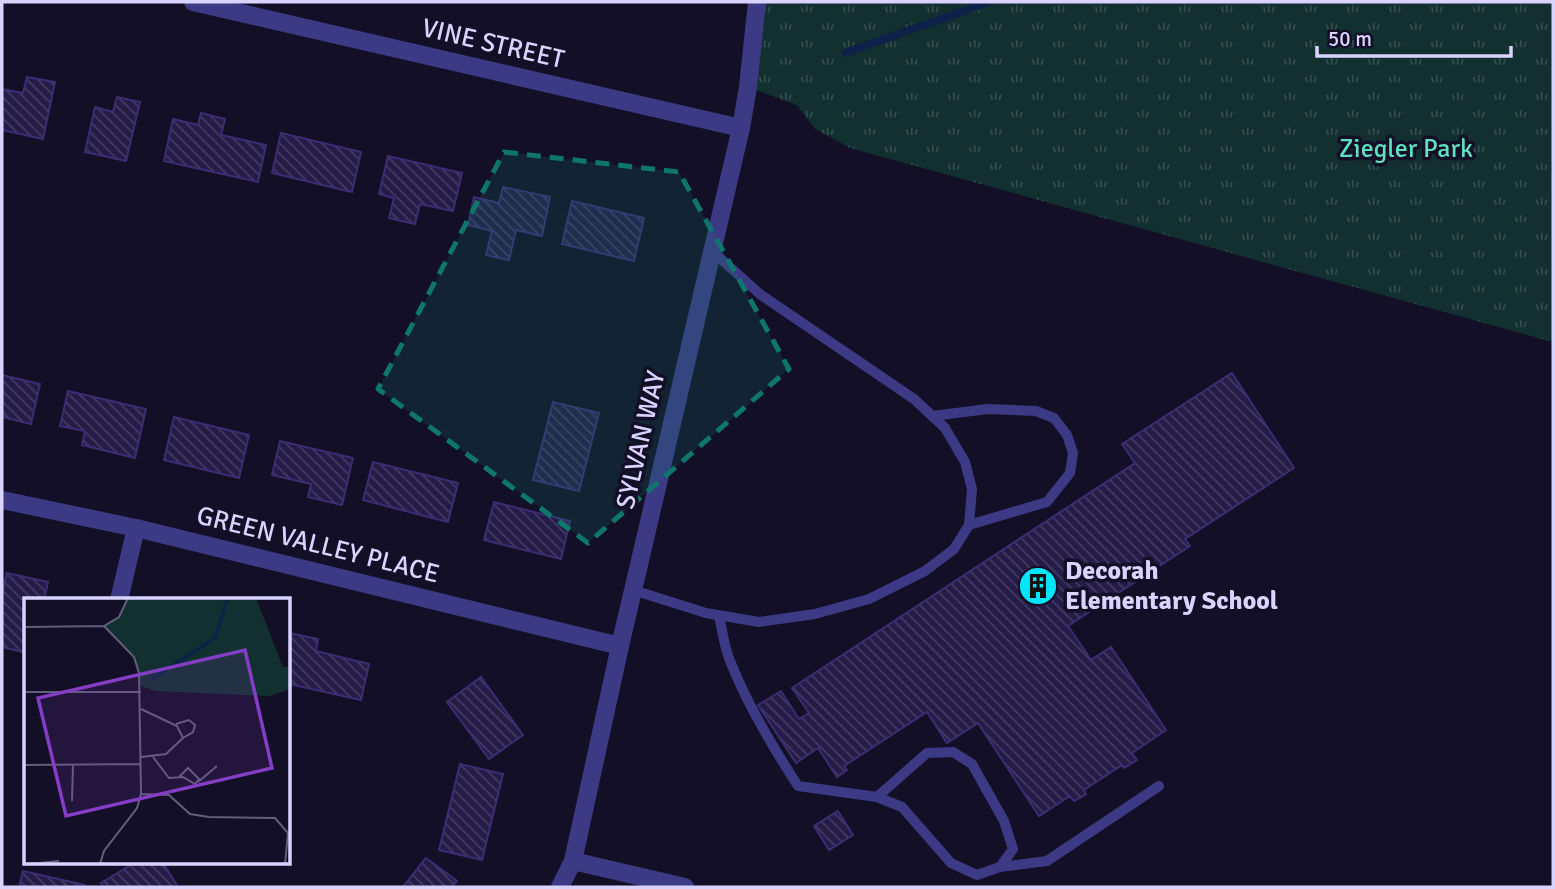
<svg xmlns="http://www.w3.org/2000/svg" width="1555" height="889" font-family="Signika,sans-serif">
<defs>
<pattern id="grass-tufts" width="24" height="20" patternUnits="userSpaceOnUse" patternTransform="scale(1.75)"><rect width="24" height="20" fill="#12302f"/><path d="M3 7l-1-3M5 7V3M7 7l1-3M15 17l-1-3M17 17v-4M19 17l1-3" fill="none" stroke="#344d4e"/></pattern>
<pattern id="building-back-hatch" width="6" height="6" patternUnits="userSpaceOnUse" patternTransform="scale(1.75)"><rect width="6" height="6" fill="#241b47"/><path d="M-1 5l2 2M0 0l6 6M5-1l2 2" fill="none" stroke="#433b63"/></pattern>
</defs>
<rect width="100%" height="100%" fill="#130f26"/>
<polygon fill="url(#grass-tufts)" points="757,2 1553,2 1553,342 850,148 815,129 797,105 748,87"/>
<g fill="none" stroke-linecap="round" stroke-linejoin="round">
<polyline stroke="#0c2248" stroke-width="8" points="845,53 989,2"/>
</g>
<g fill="url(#building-back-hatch)" stroke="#3b2d73" stroke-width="2">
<polygon points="27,77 55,82 43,139 2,130 2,89 23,93"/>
<polygon points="117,97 140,102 126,161 85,152 95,107 113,112"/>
<polygon points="201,113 225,119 221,135 266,145 258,182 164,161 173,119 198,125"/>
<polygon points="281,133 361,152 352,192 272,173"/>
<polygon points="388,156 462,173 453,211 420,204 415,224 389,218 394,198 379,194"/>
<polygon points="503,187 550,197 542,236 516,230 509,260 486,255 492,231 468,225 474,197 499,203"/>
<polygon points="572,201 644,218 634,261 562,244"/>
<polygon points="1232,373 1294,468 1185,539 1190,546 1068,626 1091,660 1111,647 1166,730 1132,753 1137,760 1124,768 1122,765 1084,790 1086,794 1074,801 1070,796 1039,816 978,723 947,743 927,712 844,766 847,770 837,777 818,748 796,763 758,705 781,691 799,719 809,713 792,688 1135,463 1122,444"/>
<polygon points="2,375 40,384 31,424 2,417"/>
<polygon points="68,391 146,409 135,458 82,445 85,431 60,426"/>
<polygon points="553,402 599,413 579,491 533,480"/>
<polygon points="174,417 249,435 239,478 164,460"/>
<polygon points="280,441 353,458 342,505 308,497 311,484 272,475"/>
<polygon points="373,462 458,483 448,522 363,500"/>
<polygon points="494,502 570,521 561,559 484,540"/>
<polygon points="7,573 48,582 44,600 26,600 26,653 2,647 2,594"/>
<polygon points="289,633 318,639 316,651 369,664 361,700 289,684"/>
<polygon points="481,677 523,735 489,759 447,702"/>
<polygon points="460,764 503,774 482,860 439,850"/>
<polygon points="838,811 853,835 829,850 814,826"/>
<polygon points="426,858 457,881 452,887 403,887"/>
<polygon points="134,863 163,863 178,887 104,887 101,883"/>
<polygon points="23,871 85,885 85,887 19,887"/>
</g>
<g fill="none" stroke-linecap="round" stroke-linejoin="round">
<g stroke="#3d3a85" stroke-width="10">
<polyline points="932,416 988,409 1036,411 1054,418 1067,435 1073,453 1070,473 1047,502 969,525"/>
<polyline points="633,590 706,613 759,622 815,614 869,599 925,571 954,549 969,525 972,489 965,462 945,428 914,399 761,295 713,252"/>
<path d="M 719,616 C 722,629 724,645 729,658 C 746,703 772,746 798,786 L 877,797 L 902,807 L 951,863 L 977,875 L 1000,867 L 1013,849 L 1004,821 L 972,764 L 953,752 L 927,753 L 877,797"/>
<polyline points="1000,867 1047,861 1159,786"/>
</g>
<g stroke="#3d3a85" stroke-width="18">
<polyline points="193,2 741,128"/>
<polyline points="2,500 136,528 620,646"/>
<polyline points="119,600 136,528"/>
<polyline points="573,861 685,887"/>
<polyline points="560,887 573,861 620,646 741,128 748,87 757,2"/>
</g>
</g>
<path fill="#0f766e" fill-opacity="0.2" stroke="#0f766e" stroke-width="5" stroke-dasharray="14 9" stroke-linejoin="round" d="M 504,152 L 679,172 L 789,369 L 588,543 L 378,389 Z"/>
<defs>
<g id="building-disc" transform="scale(2.0125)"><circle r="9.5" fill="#00e5ff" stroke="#130f26"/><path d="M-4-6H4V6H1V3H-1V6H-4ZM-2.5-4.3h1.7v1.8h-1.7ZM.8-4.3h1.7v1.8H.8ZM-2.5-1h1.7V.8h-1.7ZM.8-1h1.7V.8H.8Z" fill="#111"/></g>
</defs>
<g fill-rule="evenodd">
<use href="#building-disc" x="1038" y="586"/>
</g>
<g text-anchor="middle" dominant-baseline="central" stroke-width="7" stroke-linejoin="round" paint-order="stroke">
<g font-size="26" fill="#d9d4ff" stroke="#130f26">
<text transform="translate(493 44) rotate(13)">VINE STREET</text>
<text transform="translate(641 440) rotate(-77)">SYLVAN WAY</text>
<text transform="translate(318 545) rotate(14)">GREEN VALLEY PLACE</text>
</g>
<g font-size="26" fill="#5fe0c0" stroke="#130f26">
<text x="1406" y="149">Ziegler Park</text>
</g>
<g font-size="26" font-weight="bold" fill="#d9d4ff" stroke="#130f26" text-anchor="start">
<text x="1065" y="571">Decorah<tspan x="1065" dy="30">Elementary School</tspan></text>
</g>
</g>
<g transform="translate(24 598)">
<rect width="266" height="266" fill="#130f26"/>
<path d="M 104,0 L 232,0 L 259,69 L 266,69 L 266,91 L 246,98 L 132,93 L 117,88 L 110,59 L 80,28 L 95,19 Z" fill="#12302f"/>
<path fill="none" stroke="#0c2248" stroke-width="3.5" d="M 128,81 L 191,40 L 204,0"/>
<path fill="none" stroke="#625e7d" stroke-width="2" d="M 0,29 L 80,28 L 95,19 L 104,0M 0,94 L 117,94M 152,126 L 165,122 L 171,127 L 169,134 L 159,140M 117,159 L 142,156 L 159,140 L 153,128 L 117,111M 129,159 L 145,180 L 159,179 L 171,186 L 175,181 L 164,170 L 155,179M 0,167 L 117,166M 174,184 L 193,168M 117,196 L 145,197 L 166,216 L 185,219 L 251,220 L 264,235 L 261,266M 48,203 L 49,166M 6,266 L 35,263M 76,266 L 80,253 L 113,210 L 117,196 L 115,75 L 110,59 L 80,28"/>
<path fill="#843dc5" fill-opacity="0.15" stroke="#843dc5" stroke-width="3.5" d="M 221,52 L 248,170 L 42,218 L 14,100 Z"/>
<rect width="266" height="266" fill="none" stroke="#d9d4ff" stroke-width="3.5"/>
</g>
<rect width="1555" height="889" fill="none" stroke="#d9d4ff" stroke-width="7"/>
<path d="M1317 46v10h194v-10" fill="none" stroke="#d9d4ff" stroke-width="3.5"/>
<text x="1328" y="46" font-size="21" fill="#d9d4ff" stroke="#130f26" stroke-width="5" paint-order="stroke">50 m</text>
</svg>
